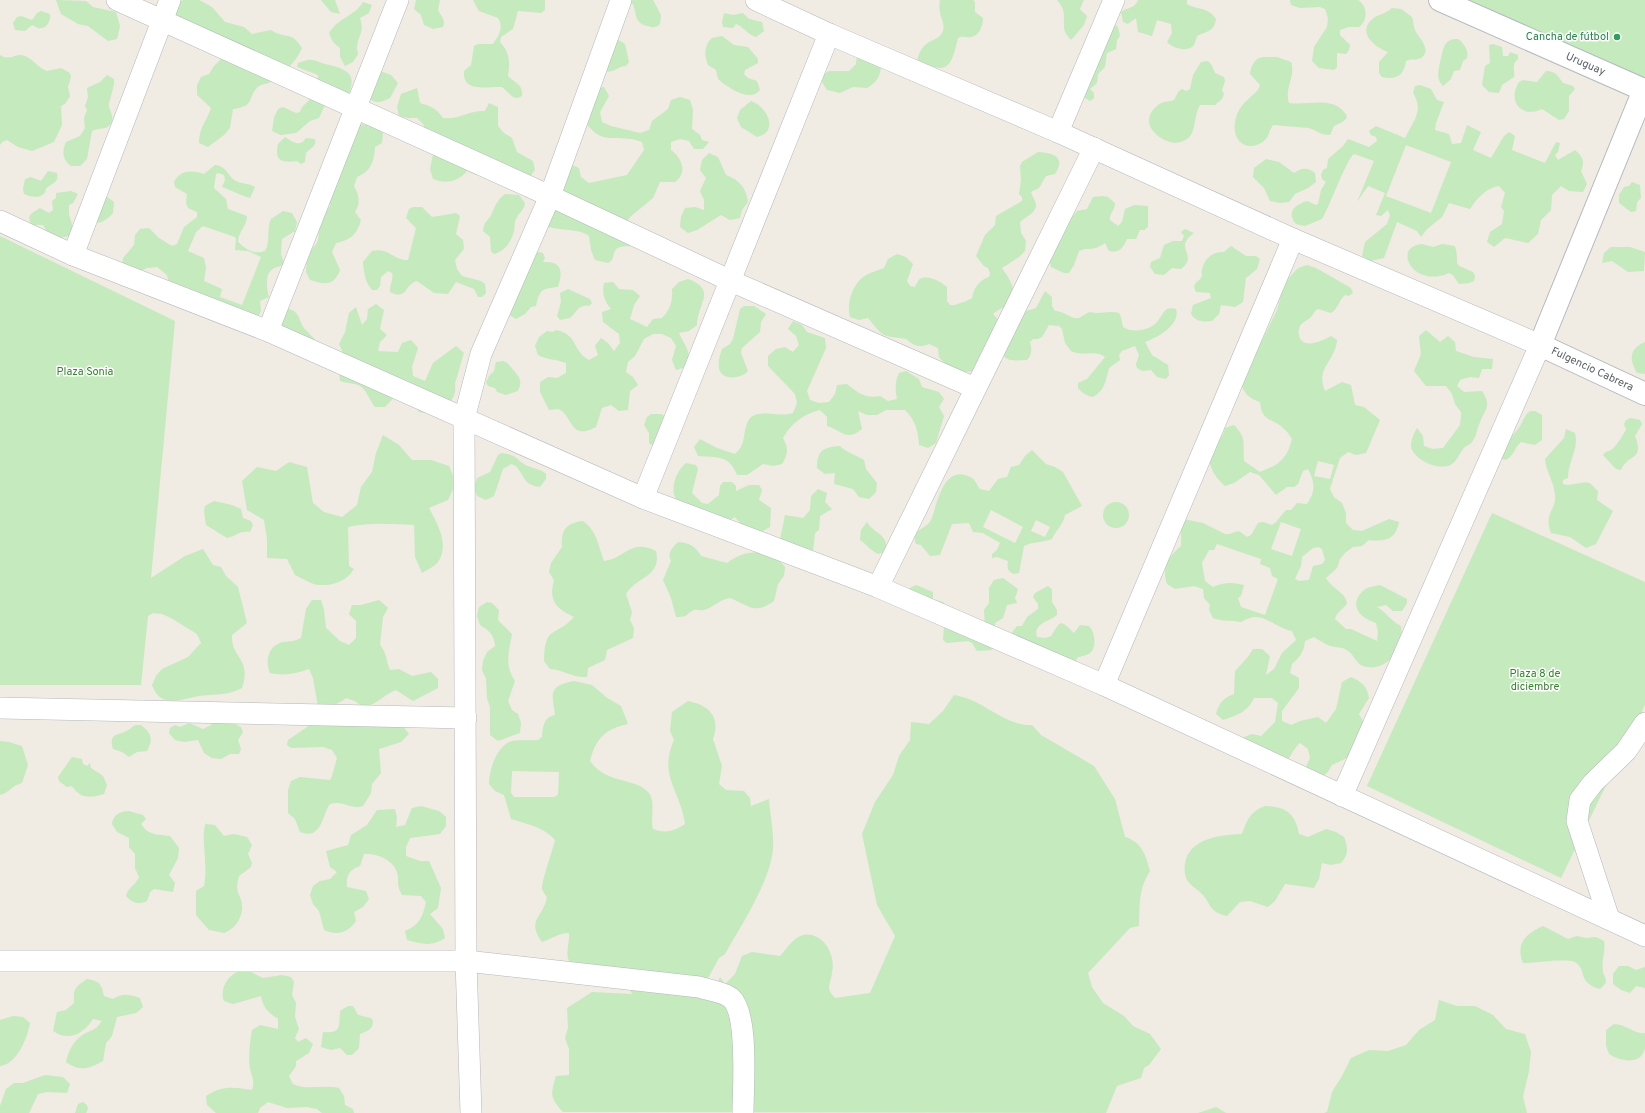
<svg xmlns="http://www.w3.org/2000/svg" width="1645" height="1113" font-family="Overpass,sans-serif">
<rect width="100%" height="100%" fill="#f0ebe3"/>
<g fill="#c4eabd" fill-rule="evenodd">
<polygon points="56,0 86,1 93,7 116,12 120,26 117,39 108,41 88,26 78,24 61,14"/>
<path d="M 183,0 L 199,0 L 203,2 L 212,7 L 225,22 L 244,27 L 252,34 L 271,30 C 286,40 291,30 302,48 C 297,61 283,74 271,82 C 267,84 262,84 259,86 C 246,97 257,106 233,109 L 230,128 L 224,135 L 208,147 L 199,143 C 200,125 206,123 211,108 L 197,95 L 197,85 L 201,77 L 209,74 L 214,66 L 221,59 C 208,41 179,45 164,29 L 176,4 Z"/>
<polygon points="321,0 335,0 340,14 331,12"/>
<path d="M 416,0 L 440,0 L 438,10 C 441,16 446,20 443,27 L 433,29 L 424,25 L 421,15 L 414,9 Z"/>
<path d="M 473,0 L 545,0 L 545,10 L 541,13 L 518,11 L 513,29 L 501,37 L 500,42 C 510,53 510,61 508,76 C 515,83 523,84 522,96 L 518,98 L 513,97 L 502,87 C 489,86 462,94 464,71 L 471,65 L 474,46 L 478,44 L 493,44 C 499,36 504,27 498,18 L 479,11 Z"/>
<path d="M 626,0 L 653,0 L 661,15 L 660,24 C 656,28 653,28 648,26 C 634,23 637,15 633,4 Z"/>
<path d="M 940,0 L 973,0 L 975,2 L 975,12 L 983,18 C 983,25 980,35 971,37 C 966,38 963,35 958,38 C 951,68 948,75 917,61 C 923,36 938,44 943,31 C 946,22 937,15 940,0 Z"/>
<path d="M 1057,0 L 1084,0 L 1080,9 L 1087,16 L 1084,25 L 1071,40 C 1069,38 1066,34 1065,32 C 1062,19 1068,12 1057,0 Z"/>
<path d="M 1138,0 L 1187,0 L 1187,4 C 1197,10 1209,7 1216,19 C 1214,32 1207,31 1197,36 C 1196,39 1195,43 1194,45 C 1187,53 1173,48 1167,42 L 1172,33 L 1171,24 L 1157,20 L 1152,36 L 1138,32 L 1136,18 L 1128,24 L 1123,22 L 1121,12 C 1127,7 1135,9 1138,0 Z"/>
<path d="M 1290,0 L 1358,0 C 1368,6 1368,21 1359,27 L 1349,27 L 1340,30 L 1340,35 L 1350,45 L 1349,50 L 1346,54 L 1337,53 L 1337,67 L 1334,70 L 1319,68 L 1312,61 L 1314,47 L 1327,27 L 1328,18 L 1325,9 L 1320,7 L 1300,8 L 1291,5 Z"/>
<polygon points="1464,0 1645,0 1645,75 1642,82"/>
<path d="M 363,2 L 372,5 L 369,13 L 360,18 C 366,36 354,37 358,54 L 353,62 L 345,66 L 340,57 L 340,48 L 333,42 L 329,33 C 338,18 355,16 363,2 Z"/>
<path d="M 1392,8 L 1401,9 L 1412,17 C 1414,22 1413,26 1415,30 C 1418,37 1433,50 1421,58 C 1415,61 1411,58 1406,61 C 1404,76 1396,80 1382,77 L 1379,73 L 1379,62 L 1388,52 C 1374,47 1355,31 1375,17 C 1381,14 1387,13 1392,8 Z"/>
<path d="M 41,11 L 50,14 C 51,20 47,30 38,28 C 36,27 34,26 32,25 L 25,31 L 15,30 L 13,23 L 17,17 L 21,16 L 32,20 L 37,13 Z"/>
<path d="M 724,13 L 733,15 L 743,13 L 749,19 L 762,22 L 764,31 L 756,37 C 748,35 744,27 736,24 L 733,28 L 723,27 L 722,22 Z"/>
<polygon points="1114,24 1118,27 1120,36 1117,40 1116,49 1107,53 1105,67 1098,74 1097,83 1090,89 1094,93 1094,98 1090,101 1082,96"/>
<path d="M 722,36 L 734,45 L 748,47 L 758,59 L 758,63 L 745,70 L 744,74 L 748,78 L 757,81 L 760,90 C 750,103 727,87 718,79 L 716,70 L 708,65 C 704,55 704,45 712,38 Z"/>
<path d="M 617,39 L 625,44 L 629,62 L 626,66 C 617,66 613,75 604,70 Z"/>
<path d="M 1458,39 C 1464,43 1469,51 1467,58 L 1463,61 L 1460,70 L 1454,71 L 1451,79 L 1443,86 C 1435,78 1439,68 1441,58 C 1444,47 1444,39 1458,39 Z"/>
<path d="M 1493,44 L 1502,47 L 1503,56 L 1508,56 L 1510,52 L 1518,55 L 1518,59 C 1511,65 1515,69 1514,77 L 1502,85 L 1499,93 L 1489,92 L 1482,85 L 1485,66 L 1490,63 L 1489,45 Z"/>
<path d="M 857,54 L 881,65 C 881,76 876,83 867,88 L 853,87 L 840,93 L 827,90 L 822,82 L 824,74 L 829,71 L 849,71 L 856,64 Z"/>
<path d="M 0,55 C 11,62 15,52 25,56 C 33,59 38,68 47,71 L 61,68 L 70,73 L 71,77 L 68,87 L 70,96 L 65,104 L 61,106 L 62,125 L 54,142 L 32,151 L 18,147 L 7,140 L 2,142 L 0,145 Z"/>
<path d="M 1263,57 L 1277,57 L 1291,62 C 1296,76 1284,88 1289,103 C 1306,106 1331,96 1344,112 C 1352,120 1339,123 1334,126 L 1330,135 C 1320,135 1318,131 1309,128 C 1306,128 1275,125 1273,125 C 1269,130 1269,137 1264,141 C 1248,153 1232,142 1235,123 C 1238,100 1257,97 1260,85 L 1250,74 C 1251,65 1255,58 1263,57 Z"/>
<path d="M 307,60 C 314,59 318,62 322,63 C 334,67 356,68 351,87 C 350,90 350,93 348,96 C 343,100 331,103 325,105 L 319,118 L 310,121 L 296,133 L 281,135 L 272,131 L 274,118 L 278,109 L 283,107 L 296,113 L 300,112 C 302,105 305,105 309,100 C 314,94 317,83 318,75 L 297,67 L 298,63 Z"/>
<path d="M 1208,61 L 1211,64 L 1215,73 L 1224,77 L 1225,81 L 1222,90 L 1224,94 L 1222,99 L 1215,105 L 1200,105 C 1191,121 1200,141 1174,143 C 1155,139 1138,121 1158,105 C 1163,101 1168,102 1174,100 L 1179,91 L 1182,89 L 1186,91 L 1190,89 L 1193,75 L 1201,62 Z"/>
<path d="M 380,71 L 391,75 L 398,83 L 390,98 C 380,103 375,104 367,97 Z"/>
<path d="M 1546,71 C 1556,71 1558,76 1563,83 L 1573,86 L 1575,89 L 1569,96 L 1569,111 L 1564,119 L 1559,120 L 1542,109 C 1521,119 1507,101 1519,82 L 1523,80 L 1537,82 Z"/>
<path d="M 107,75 L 114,79 C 115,88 108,101 109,107 C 111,113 115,119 110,125 C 105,130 97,128 92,131 L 87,159 L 80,166 L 71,166 C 62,160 62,150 66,142 L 80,136 L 85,128 L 84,118 L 87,110 L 85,106 L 88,97 L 87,88 L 100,82 Z"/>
<path d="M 1420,85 L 1431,89 L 1437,100 L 1444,102 L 1436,123 L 1435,130 L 1449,134 L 1452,144 L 1461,143 L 1467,125 L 1481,132 L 1473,150 L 1491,158 L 1504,136 L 1509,132 L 1515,136 L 1512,150 L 1545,163 L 1556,142 L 1560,143 L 1558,152 L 1555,155 L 1558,160 L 1575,150 C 1583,157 1585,161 1581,171 L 1587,184 L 1583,192 L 1569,191 L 1561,186 L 1552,195 L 1551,210 L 1541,220 L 1538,234 L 1528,243 L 1505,238 L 1494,247 L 1487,242 L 1490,232 L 1502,224 L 1504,211 L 1501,207 L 1505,193 L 1499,186 C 1486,188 1477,198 1470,209 L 1449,203 L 1442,217 L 1427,229 L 1421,237 L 1417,231 L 1397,222 L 1384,258 L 1370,261 L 1362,256 L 1365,242 L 1387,224 L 1390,215 L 1388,210 L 1381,216 L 1376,215 L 1385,193 L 1368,186 L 1357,202 L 1374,161 L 1354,154 C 1347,158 1329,208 1322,219 L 1305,226 L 1296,224 C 1286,212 1295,205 1307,201 L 1316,205 L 1318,204 L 1321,190 L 1326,182 L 1322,179 L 1321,175 L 1323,170 L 1327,168 L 1328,159 L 1343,146 L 1348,139 L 1369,147 L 1377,141 L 1376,137 L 1371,135 L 1369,131 L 1376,126 L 1405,138 C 1414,120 1424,110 1413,93 L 1415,86 ZM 1406,145 L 1451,162 L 1431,213 L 1386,196 Z"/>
<path d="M 604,87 L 609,96 L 600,112 L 602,122 L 611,126 L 640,133 L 649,130 L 652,121 L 668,109 L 671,100 L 680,97 L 690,100 L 693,110 L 692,129 L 700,135 L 702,140 L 709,142 L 703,149 L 694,149 L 689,141 L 680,139 L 671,142 L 671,150 C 682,158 688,173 675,182 L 660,182 L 653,198 L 630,217 L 628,220 L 631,246 C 616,247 616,246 612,260 L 608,263 L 595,260 L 591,250 L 589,236 C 580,228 558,231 545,226 L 570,164 L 579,168 L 581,177 L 589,183 L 627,175 L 644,150 L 642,142 C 616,132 603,149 584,120 L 589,90 Z"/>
<path d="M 417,88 L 420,103 C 431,106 437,109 443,118 C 459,120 469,110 485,111 L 489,103 L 498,107 L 498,126 L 504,133 L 512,138 L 517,152 L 533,161 L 535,170 L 529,178 L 476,175 L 467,171 C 458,182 445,184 433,179 L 430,169 L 434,150 L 422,135 L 424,125 L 417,118 L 408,118 L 399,116 L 397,107 L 401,94 Z"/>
<path d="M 751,101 C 768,107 779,132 757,137 L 741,127 L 737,118 L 740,110 Z"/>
<path d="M 356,124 C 367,124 374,126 383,133 L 382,143 L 375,147 C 374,162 371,171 357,177 L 354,186 C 359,196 361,202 355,212 L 361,220 C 357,234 351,240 336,243 L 332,252 L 340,270 C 334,286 325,285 310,280 L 306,272 L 307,253 C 319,243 318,243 319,229 C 320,221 325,212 330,206 L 328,197 Z"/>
<path d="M 285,137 C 293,142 300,148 306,138 L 315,139 C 317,147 311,147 306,153 L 305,162 L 301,164 L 297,161 C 282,163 274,161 278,144 Z"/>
<path d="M 1038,152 C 1054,153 1066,157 1055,174 L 1046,176 L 1039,188 L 1031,192 C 1032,196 1034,198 1035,201 C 1040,211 1027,216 1020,222 L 1021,233 L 1026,241 L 1025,251 L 1019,257 L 1002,268 C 1009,278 1019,291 1009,303 C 1006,307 997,310 993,314 L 999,321 L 1023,315 L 1026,311 L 1036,308 L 1045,291 L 1052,297 L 1052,306 L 1055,311 C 1065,311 1072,320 1079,318 C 1083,316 1086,313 1090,312 C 1100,315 1109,310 1119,313 L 1121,317 L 1123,327 C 1131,333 1147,331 1155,324 C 1163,317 1163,305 1176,309 C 1181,325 1157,338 1145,342 L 1152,355 L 1168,365 L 1169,375 L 1166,379 L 1157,377 L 1151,370 L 1142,371 L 1137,368 L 1136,364 L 1139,355 L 1135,346 L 1122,351 L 1119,355 L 1120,360 L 1109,368 C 1106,380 1105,390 1093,397 C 1087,396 1082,393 1078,388 L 1078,383 L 1087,379 L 1105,357 C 1096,349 1083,357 1071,351 L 1065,343 L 1062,329 L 1059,326 L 1049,325 L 1042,337 L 1038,339 L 1033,339 L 1030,342 C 1032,349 1032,355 1027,360 C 1017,360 1006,363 1002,353 L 981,371 L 962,372 L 945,364 L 939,357 L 938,348 L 929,344 C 919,348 914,346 906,339 C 879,335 885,338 868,318 L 859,320 L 850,317 C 846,302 853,283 866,275 C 871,272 879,270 884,268 L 888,259 L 897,254 L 906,257 L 913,264 L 907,281 L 910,286 L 915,287 C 916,285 918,280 920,279 C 927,274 942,282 947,287 L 947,301 L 950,305 C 954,306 968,301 972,298 C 974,288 979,280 989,277 L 990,273 L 988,268 L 984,266 L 976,256 L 985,235 L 995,225 L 996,216 L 1022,201 L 1022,197 L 1019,194 L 1021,180 L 1020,166 L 1022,162 Z"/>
<path d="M 709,153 L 718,157 L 726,175 C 739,180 746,187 748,202 L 742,210 L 740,218 L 730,220 L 721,215 L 697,230 L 688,233 L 680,227 L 681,217 L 685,208 L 695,207 L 704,210 L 704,200 L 700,191 L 706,178 L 700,170 L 702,160 Z"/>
<path d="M 1266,159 L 1279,162 L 1294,173 C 1302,168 1307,167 1315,173 L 1316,182 L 1308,188 L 1295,194 L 1289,202 L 1280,203 L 1270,201 L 1264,188 L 1253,177 L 1254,168 Z"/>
<path d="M 215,165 C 227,166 227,176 236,181 C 242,184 249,183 255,187 L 250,198 C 242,196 231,190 222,187 L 225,180 L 224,175 L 218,173 L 216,174 L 214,188 L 226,199 L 228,209 L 247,216 C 247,226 238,232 238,242 C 246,249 253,255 265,251 C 271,241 266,230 271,219 L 283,211 L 292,213 L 297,222 L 295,231 L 282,239 L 281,254 L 284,263 C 280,268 277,266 273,269 C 264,274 267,290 269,297 L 260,301 L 261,311 L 257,319 L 169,285 L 167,275 L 157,267 L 147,268 L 138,272 L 122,267 L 123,258 L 134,245 L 135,235 L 140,229 L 149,228 L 159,238 L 172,246 L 177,244 L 184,227 L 197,217 L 197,212 L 188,208 L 186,203 L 187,194 L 175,187 L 174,182 C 180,170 192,170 204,174 ZM 203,226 L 235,237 L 236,239 L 235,250 L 248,251 L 261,257 L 242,305 L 220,297 L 222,289 L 204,281 L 206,268 L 204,258 L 188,251 L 196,232 Z"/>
<path d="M 48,171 L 57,173 C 59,182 54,182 48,187 C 44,189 47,189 45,192 C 41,199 30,197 24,194 L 23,189 L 25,179 L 31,177 L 41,181 Z"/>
<polygon points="1632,182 1640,185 1641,198 1637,202 1636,211 1631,212 1619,203 1619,195 1624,187 1629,186"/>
<polygon points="71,191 78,194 73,203 69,205 69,214 73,228 69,236 60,238 48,234 43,225 34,225 30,222 29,217 32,213 40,208 49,213 53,210 52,201 56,198 56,193"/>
<path d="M 505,194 L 519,195 L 525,203 C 524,211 519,212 516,219 C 514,223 515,228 514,231 C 512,241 504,252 494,254 L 491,251 L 490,237 L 483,231 C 484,220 489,221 492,213 C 495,206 498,199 505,194 Z"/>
<path d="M 106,196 L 114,202 L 113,213 C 109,218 101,224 94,223 Z"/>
<path d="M 1103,196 L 1108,197 L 1115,203 C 1115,210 1109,214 1110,220 L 1118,226 L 1122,222 L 1125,209 L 1134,205 L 1148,206 L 1148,227 L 1144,230 L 1140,230 L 1136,239 L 1127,239 C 1123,248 1120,253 1109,251 L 1105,243 C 1090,253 1090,246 1079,251 L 1074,265 L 1069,273 L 1064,273 L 1051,267 L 1049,258 L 1070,217 L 1074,215 L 1077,211 L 1087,209 L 1093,197 Z"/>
<path d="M 413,207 L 422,207 L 432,217 L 456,213 L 460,216 L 456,234 L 463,240 L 464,249 L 455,260 L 457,269 L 462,276 L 481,281 L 485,284 L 486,293 L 482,297 L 478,297 L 474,289 L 456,282 L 448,294 L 434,293 L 417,281 C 404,284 408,301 390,292 C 389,285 394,280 392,273 L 388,271 L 381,277 L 380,286 L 377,290 L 372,290 C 365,282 364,273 363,262 L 372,251 C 389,247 394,261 408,260 L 416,228 L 406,218 L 409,209 Z"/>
<path d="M 1185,229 L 1194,233 C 1192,235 1188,237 1187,240 C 1179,250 1197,256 1181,269 L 1172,268 L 1164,275 L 1155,274 L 1150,267 L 1151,262 L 1160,258 L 1164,245 L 1173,241 L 1182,241 L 1184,236 L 1181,232 Z"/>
<path d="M 0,236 L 175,321 L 151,578 L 185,556 L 203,549 L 213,565 L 221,567 L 226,576 L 238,587 L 247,623 L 232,635 C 231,659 252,658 242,688 C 226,697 210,693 194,697 C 184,699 174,703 163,699 C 157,696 155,692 152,685 L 156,676 L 162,669 L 188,657 L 201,643 L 197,634 L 171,618 L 162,614 L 153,613 L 148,616 L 141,685 L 0,685 Z"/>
<path d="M 1422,244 L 1433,247 L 1442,244 L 1455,246 C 1461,267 1449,262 1473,272 L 1475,276 L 1474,281 L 1469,283 L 1459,284 L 1453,275 L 1449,273 C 1414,289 1391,247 1422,244 Z"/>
<path d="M 1231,246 L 1246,256 L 1256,256 L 1260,259 L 1257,269 L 1246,278 L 1243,302 L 1235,307 L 1221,305 L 1219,314 L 1212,321 C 1204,322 1196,322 1191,314 L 1193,305 L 1211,298 L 1210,293 L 1196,292 C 1191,282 1199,283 1202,276 C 1202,274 1201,272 1202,270 C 1204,259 1213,251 1224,252 Z"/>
<polygon points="1611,247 1630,247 1645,252 1644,271 1628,272 1612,261 1602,263 1604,253"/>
<path d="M 538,252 L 543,253 L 545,258 L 543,262 C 562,261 563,271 558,287 C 541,289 540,289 536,306 L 531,307 L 525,314 L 516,319 L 508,314 L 534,253 Z"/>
<path d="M 1307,265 L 1316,268 L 1351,288 L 1353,293 L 1349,296 L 1345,295 C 1339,300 1338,309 1331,313 L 1318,309 C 1314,311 1314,313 1312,316 C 1309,320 1303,321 1300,326 C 1299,329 1298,332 1299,335 C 1302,351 1324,340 1331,336 L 1337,340 C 1335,362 1315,368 1325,391 L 1342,382 L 1351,385 L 1355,405 L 1364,407 L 1380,420 L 1366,453 L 1356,455 L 1348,452 L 1340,458 L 1330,489 L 1334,497 L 1342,503 L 1346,513 L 1346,523 L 1353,530 L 1362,531 L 1389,519 L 1399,522 C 1396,539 1386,542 1369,540 L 1362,546 L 1353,547 L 1345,553 L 1340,559 L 1337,568 L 1326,578 C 1332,589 1346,592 1347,604 L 1337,614 L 1335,619 L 1346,629 L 1351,629 L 1377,641 L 1378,632 L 1376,623 C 1359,618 1348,604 1364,590 C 1368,587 1375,586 1380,585 L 1407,599 L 1407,603 L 1402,611 L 1393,611 L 1386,605 L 1377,607 C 1387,613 1391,621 1401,626 C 1405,647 1387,674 1363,666 C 1356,663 1354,655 1348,651 C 1342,646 1337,648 1330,646 C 1325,644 1319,640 1314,637 L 1305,641 C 1304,652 1300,657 1292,664 L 1290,673 L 1299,678 L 1299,688 L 1282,711 L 1282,721 L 1291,725 L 1300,721 L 1318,717 L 1326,723 L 1336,709 L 1342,682 L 1351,677 C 1362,682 1367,686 1369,698 L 1359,714 L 1364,723 L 1349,757 L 1332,765 L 1327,773 L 1319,779 L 1306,767 L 1310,758 L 1308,749 L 1300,743 C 1292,750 1291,758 1283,765 L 1242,738 L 1252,734 L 1261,736 L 1275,722 L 1278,703 L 1272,698 L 1254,698 C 1247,712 1238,715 1223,720 L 1216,714 C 1219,703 1223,698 1234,694 L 1235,671 L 1248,657 L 1253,649 L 1262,649 L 1270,656 L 1266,675 L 1274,669 L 1282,653 L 1296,640 L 1292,631 C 1271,627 1263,608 1241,622 C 1231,620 1223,622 1213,618 L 1209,610 L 1210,605 L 1204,598 L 1203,589 L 1194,586 L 1175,589 L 1167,584 C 1161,567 1169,556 1181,546 L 1181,530 L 1178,527 L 1183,519 L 1203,523 L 1225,534 L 1229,534 L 1239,531 L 1247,537 L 1251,535 L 1258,523 L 1263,522 L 1272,525 L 1276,522 L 1286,510 L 1291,510 L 1297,503 L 1307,504 C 1316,491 1315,482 1308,469 L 1303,471 L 1298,484 L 1294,487 L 1287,487 L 1276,495 L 1259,475 L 1250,472 L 1234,483 L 1225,486 C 1216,478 1206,465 1211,452 C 1214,442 1222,442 1225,428 L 1234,425 C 1248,439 1242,444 1244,461 L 1260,472 C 1279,465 1287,459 1292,439 C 1290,436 1287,431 1284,429 C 1272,417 1262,423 1260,402 C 1249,398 1244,394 1241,383 L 1277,310 L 1284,283 L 1298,268 ZM 1318,461 L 1334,465 L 1330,479 L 1314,476 ZM 1281,522 L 1301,529 L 1292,556 L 1271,549 ZM 1217,544 L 1261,559 L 1260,564 L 1270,568 L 1272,576 L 1278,579 L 1265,615 L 1241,607 L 1238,598 L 1241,596 L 1244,585 C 1232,582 1224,582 1213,587 L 1205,581 L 1202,563 L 1209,550 L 1214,550 ZM 1318,547 L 1322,549 L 1325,560 L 1322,564 L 1313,566 L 1309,580 L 1299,581 L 1295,579 L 1301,566 L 1302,557 L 1313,548 Z"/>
<path d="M 688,279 C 718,290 697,304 697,325 L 689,331 L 679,333 C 685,347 693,352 686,367 L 676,370 L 672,360 L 676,346 L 671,338 L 662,334 L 653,334 L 644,339 L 635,356 L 628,362 L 626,372 L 633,377 L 638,385 L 630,391 L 628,410 L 619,411 L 611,405 L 602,408 L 596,427 C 569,442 573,414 558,409 C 556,409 551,410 549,410 L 540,392 L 540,382 L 548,377 L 557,378 L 566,373 L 566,363 C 556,359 547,360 538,355 L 535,346 L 539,337 L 547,331 L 553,332 L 556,330 C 579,335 571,350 589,360 L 598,355 L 595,346 L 601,338 L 608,343 L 614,351 L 620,343 L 619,334 L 603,322 L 602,312 L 611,309 C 604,300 602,294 604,283 L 613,282 L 619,289 L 633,290 L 640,296 L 634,305 L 630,319 L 647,327 L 653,319 L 662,318 C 670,310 673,301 672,289 L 679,282 Z"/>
<path d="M 568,289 L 590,299 L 592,303 L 589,306 C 578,304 577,312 570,318 L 560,320 L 557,316 L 561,302 L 560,293 Z"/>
<path d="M 376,304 L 384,310 L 380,329 L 387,335 L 380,342 L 378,351 L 398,352 L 402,343 L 411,340 L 418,348 L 412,367 L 413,376 L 425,381 L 433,363 L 456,346 L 464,353 C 461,362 459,371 456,380 C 454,383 456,388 455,392 C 451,408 434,416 419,412 L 414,405 L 398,393 L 385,407 L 375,407 C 369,400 367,390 360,386 C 355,383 346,383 340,381 L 339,372 L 343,353 L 339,344 L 345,332 L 349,313 L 356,307 L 362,325 L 367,319 L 368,309 Z"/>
<path d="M 744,306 L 754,306 L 766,314 L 761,322 L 760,332 L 742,348 L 741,353 L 748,371 C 741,379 721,381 719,368 C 718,362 720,354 722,349 L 730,344 L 733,339 L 740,309 Z"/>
<path d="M 283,307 C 297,311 297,312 302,325 C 305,331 313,335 316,342 C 303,344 277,353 268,340 Z"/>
<path d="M 793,321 L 802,325 L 807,332 L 825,338 L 826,348 L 807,391 L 810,400 L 819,403 L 829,402 L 835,394 L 837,385 L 847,384 C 858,393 866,399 880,396 L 888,401 L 897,399 C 895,389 895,382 899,373 L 906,371 L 919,379 L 922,387 L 939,392 L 944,399 L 939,407 L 944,416 L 936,443 L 928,448 L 919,445 C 918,431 916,421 905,410 L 886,410 L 877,415 L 867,415 L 858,411 L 862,429 C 846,442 843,431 827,426 L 827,417 L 820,410 C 805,413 790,424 783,438 C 789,449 788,454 782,464 L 773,466 L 763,464 L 747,475 L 737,475 C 729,454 717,458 698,456 L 694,447 L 700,439 L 717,448 L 735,454 C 737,452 740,449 741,447 C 747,436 742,416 759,414 C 772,412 781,417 793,413 L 797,403 L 795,394 L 768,366 L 768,356 L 776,349 L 785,347 L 793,352 L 799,345 L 796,336 L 788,329 Z"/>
<path d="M 1426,330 L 1440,342 L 1448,336 L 1455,342 L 1456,351 L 1474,357 L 1493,359 L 1492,369 L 1482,369 L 1479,378 L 1470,377 L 1460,380 L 1457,386 L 1464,392 L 1482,391 C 1493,408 1484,409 1479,425 C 1476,431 1477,436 1472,442 C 1470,445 1465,446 1463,449 C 1459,454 1457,461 1452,464 C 1440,472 1413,460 1411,446 C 1411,440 1414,433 1417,428 L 1423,436 L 1424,446 L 1433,449 L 1443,448 L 1460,425 L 1461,416 L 1461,412 L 1455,404 L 1452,394 L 1446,386 L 1426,386 L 1414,371 L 1421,354 L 1419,336 Z"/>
<path d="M 1645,342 L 1645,374 L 1637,373 C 1629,359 1629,349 1645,342 Z"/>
<path d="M 503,361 C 507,362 507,363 510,366 C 517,375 524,379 518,391 L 506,395 L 497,392 L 495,388 L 488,386 L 486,382 L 489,376 L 494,371 L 496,362 Z"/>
<path d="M 1530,411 L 1535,411 L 1542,415 L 1542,440 L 1535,445 L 1521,442 C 1514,448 1514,456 1506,460 L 1498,458 C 1504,448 1510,438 1518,429 C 1523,423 1523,416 1530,411 Z"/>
<polygon points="651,414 661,414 665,416 653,446 649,443 649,433 644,425 647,417"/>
<path d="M 1631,418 L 1640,420 L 1642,424 L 1635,436 C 1645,461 1627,454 1621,470 L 1616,469 L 1603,455 C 1606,451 1607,452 1611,450 C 1616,447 1624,434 1626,429 L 1624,424 L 1626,420 Z"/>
<path d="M 1566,429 L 1575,433 C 1579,450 1568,461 1568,478 L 1563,480 L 1563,484 C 1571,487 1580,481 1589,483 C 1592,484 1595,489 1598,491 L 1597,500 L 1613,511 L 1596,544 L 1586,548 L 1570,537 L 1551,533 C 1543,513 1557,510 1555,495 C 1554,481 1546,472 1545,459 L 1564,438 Z"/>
<path d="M 383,435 L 399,445 L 412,460 L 431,460 L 449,466 L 456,483 L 448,500 L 429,508 C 437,523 450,545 438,562 C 435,566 427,570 422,573 L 415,557 L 414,525 C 393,524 369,522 348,527 L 349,566 L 354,569 C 347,581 333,586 318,585 C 311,584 302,578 295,575 L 287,559 L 267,558 L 267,539 L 264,520 L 247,510 L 242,481 L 257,467 L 276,471 L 289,462 L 307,467 L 313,503 L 324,512 L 342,517 L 357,505 L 361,487 L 372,472 L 376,453 Z"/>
<path d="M 840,446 C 847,453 856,455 864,460 L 866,469 L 877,483 L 876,492 L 869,499 L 859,497 L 853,489 L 834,484 L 835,473 L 825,474 L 817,468 C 817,451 823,447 840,446 Z"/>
<path d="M 1032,450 L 1046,464 L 1055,467 L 1063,472 L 1082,506 L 1065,515 C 1063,525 1056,530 1052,539 C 1042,543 1034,541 1024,546 L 1019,573 L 1014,574 C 1007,571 1007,568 1008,561 L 997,557 L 992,558 L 992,554 L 997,550 L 1000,543 L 983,533 L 973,532 L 969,523 L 952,524 L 940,555 L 930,556 L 921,545 L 916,544 C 910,529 926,530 931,520 C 937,506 942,469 965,475 C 969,476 973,478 975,481 C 977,484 978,487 980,489 L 989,491 L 998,479 L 1007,477 L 1011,467 L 1019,465 L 1025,456 ZM 991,510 L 1023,527 L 1015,543 L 983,527 ZM 1036,520 L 1050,527 L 1045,537 L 1031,531 Z"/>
<path d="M 502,453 C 521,456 516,461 528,466 C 534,469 541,469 546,474 L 546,479 L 540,487 C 524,485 525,477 516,466 L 511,464 L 503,469 L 494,496 L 486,500 L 477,496 L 474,488 L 477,478 L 490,472 L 498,455 Z"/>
<path d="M 686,463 L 696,465 L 698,469 L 692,493 L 702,503 L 708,504 L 719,495 L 720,486 L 723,482 L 732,482 L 736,486 L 736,491 L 749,485 L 759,485 L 762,490 L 759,500 L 771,508 L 770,527 L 761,532 L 741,524 L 735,517 L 727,522 L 704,509 L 694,508 L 677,501 C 669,490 676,471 686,463 Z"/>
<polygon points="818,489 827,493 825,502 832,509 820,516 819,530 815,533 813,551 779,544 785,515 803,518 810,510 811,496"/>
<path d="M 214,501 L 232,505 L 241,509 L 243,518 L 251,521 L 253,525 L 250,532 C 236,531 238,536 227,538 L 206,525 L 204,511 L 205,506 Z"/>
<circle cx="1116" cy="515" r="13"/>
<polygon points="1492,513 1645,582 1645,705 1561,878 1367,786"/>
<path d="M 583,521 C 597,531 598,545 604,561 C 626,558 631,538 656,551 C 662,577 637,576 626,594 L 632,612 L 630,620 L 634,628 L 633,638 L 607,650 L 605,660 L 588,668 L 587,677 C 572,678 565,670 550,669 L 544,661 C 545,624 555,638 574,617 C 557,609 548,601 554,580 L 549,572 L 551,563 L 562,547 C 561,531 565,523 583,521 Z"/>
<path d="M 867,522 C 876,536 887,532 887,552 L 878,554 C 870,550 867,545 860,540 L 861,530 Z"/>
<path d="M 678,542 C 690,543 695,546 701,556 L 727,563 C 745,549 771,547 785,567 L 784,576 L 778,584 L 774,601 C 754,615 750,606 730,598 C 718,600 714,607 704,610 C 700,611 696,609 694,610 C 685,614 690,617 676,617 L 671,598 L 663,580 L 671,561 C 667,553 672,548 678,542 Z"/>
<polygon points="1003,578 1018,589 1015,598 1017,603 1007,605 1003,618 995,623 994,646 992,650 977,651 972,643 968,641 947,643 943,640 944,626 985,625 984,610 989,603 989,588 994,580"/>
<polygon points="916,585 933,592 933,599 943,602 946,605 912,613 905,609 908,589"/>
<path d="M 1048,586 L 1052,589 L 1052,602 L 1057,610 L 1057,615 C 1049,622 1033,623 1037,637 L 1046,638 L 1051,636 C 1061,621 1059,618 1074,633 L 1080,625 L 1089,626 C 1095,632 1097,648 1090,653 C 1086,656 1081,656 1077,658 L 1075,663 L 1011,634 L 1017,626 L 1022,626 L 1027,617 L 1038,609 L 1038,604 L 1033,597 L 1035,593 Z"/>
<path d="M 312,600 L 321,600 L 324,610 L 326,628 L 340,641 L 349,645 L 356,638 L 356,621 L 349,614 L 352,605 L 361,605 L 379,600 L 388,608 L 383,617 L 380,645 C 387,653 386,661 390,670 L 399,669 L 412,676 L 431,672 L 438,679 L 438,688 L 413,701 L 396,690 C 383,695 377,705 363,707 L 355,701 L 346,698 C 337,705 330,707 318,707 L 313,678 L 309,669 C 295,674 284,676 270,673 C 265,660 268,646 283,642 C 291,641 293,642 301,638 L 306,609 Z"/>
<path d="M 487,602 L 492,603 L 499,610 L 498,620 L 512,634 C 509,652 504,665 515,681 L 508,701 L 512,710 L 518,714 L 521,723 L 520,733 L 498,741 L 490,735 L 490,707 L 487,698 L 486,679 L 482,670 L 483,661 L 487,652 L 495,646 C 494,635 490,631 480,625 L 477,616 L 479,607 Z"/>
<path d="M 574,681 L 592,685 L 606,697 L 621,706 L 628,724 C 605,729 596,738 590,761 C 607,785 636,777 649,793 C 656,803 650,818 653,829 C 666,834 674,831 685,824 C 681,791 658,776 674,740 L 670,731 L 672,712 L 688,701 C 709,705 721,717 713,739 L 722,766 L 719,784 L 726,790 L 744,791 L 750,798 L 751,806 L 769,799 C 770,815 774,832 773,848 C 771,880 741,926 725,954 L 719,958 L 706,982 L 715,989 L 720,977 L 725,984 L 735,974 L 742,956 L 752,952 L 780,956 C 790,945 799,928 817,937 C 829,943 835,960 832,972 C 832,977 829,983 829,988 C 829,991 833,996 835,998 L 870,993 L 895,936 L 877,905 L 862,834 L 875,802 L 893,775 L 899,756 L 910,740 L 911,722 L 929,724 L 943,711 L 954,695 C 959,696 964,697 969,699 C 989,707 1009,726 1032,725 L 1041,735 L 1094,766 L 1115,799 L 1125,837 C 1142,842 1146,856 1150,871 C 1138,890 1140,904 1139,926 L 1130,928 L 1088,973 L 1092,987 L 1103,1003 L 1124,1016 L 1133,1026 L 1150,1034 L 1161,1049 L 1149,1065 L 1144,1068 L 1141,1078 L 1117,1086 L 1106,1113 L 563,1112 C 549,1097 551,1094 556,1076 L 569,1075 L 569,1049 L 565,1038 L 568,1028 L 567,1008 L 592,992 L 632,994 L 627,982 C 615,979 575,971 569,961 C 565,953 570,942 569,933 C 558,933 552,939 542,942 C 526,920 543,917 547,898 C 546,895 543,892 542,889 C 541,883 553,849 555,840 C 544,827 527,824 511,819 L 504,795 L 495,791 L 489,784 C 489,770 496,749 509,742 C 517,739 530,741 538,740 L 542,737 C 543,728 543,717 555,715 C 552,693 548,686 574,681 ZM 512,771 L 559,772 L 558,795 L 554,797 L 514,797 L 511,793 Z"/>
<polygon points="214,721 224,721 228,724 233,723 241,727 243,732 238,740 241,749 239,754 230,754 221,759 212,758 204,753 198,740 184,742 175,740 169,733 170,728 175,725 180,727 189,723 203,729 211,725"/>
<path d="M 316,721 L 375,724 L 384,727 L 389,727 L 393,725 L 403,726 L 409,734 L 401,742 L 379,749 L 381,773 L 372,784 L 371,793 L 363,806 C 351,810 343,800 330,804 C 322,814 322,841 300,832 L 295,819 L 288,813 L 288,790 L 291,781 L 300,777 L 330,780 L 332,776 L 337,758 L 332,750 L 323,747 L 291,748 L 287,745 L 288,740 Z"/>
<path d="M 136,725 L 141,725 C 151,733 154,739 147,751 L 137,752 L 129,757 L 122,752 L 113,749 C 108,731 120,736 128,730 C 131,729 132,726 136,725 Z"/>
<path d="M 0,741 L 9,742 L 22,746 L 28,765 L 22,783 C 11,786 9,793 0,795 Z"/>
<path d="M 72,757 L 82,759 L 83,764 L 87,766 L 90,763 L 91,768 L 103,776 L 107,785 L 104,794 C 91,798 80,799 72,786 L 67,787 L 59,781 L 58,777 Z"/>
<path d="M 421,806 L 439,811 L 446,817 L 446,826 L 440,834 L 410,838 L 406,847 L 406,856 L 420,861 L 429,861 L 441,888 L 438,908 L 430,914 L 443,929 L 445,938 C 432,947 422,944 407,940 L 405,931 C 419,925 423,917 426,902 L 421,896 L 402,895 C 398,887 398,885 398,877 C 397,861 378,853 364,854 L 360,866 C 349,870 346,875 347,887 L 366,891 L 369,899 L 363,907 L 354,912 L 356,921 C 348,933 337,936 324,930 L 319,911 L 313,904 L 310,895 L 313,886 L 320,881 L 330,879 L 337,872 L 330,867 L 326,851 L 348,845 L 351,835 L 367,825 L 377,810 L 395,809 L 397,818 L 396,827 L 405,825 L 412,808 Z"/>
<path d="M 1265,806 C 1286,807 1295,813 1299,834 L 1308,837 L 1326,829 L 1336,832 L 1344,837 C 1348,848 1349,854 1341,863 L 1331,865 L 1322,863 L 1319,879 L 1314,888 L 1285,884 L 1275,901 L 1268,907 L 1250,901 L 1240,902 L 1227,916 C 1208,912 1212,904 1201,893 C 1196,888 1191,886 1187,880 C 1184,874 1184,866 1186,859 C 1194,837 1222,835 1242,834 C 1247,820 1250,812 1265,806 Z"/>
<path d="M 129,811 L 143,815 L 146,819 L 141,824 C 149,836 157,834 170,836 L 179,848 L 178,858 L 169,875 L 175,883 L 173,892 L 154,889 L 150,892 L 147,901 C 138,905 132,903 126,896 C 128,887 136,885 139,877 L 135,868 L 135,854 L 129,847 L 129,838 L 117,832 L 112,824 C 113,815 120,811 129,811 Z"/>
<path d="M 206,822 L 206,824 L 215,825 L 224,836 L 234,834 L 247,837 L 252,845 L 248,854 L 252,863 L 251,867 L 239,876 C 238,880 237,884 237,888 C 237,892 240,896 241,900 C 245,914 237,928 224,933 L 209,930 L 196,915 L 196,891 L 204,886 C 209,866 200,837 206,822 Z"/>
<path d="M 1543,926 L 1568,939 L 1577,936 L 1586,938 L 1596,937 L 1604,941 C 1606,952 1601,960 1603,971 C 1603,975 1606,977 1606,981 C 1605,985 1603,986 1600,989 C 1576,982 1588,970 1575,962 C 1567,958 1534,963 1523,963 C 1515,943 1526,934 1543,926 Z"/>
<polygon points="1619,966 1628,966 1636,970 1645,967 1645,988 1636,986 1630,993 1621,990 1613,984 1613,974"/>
<path d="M 240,971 L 251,972 L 263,978 L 282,975 L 291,977 L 294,982 L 292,995 L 296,1003 L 295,1017 L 299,1029 L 295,1038 L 298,1042 L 306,1038 L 313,1044 L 309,1053 L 296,1061 L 296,1066 L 289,1076 L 293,1084 C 309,1091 324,1084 339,1088 L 344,1096 L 345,1105 L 353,1109 L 354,1113 L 322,1113 L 317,1109 L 307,1107 L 287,1108 L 268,1102 L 260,1108 L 258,1113 L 216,1113 L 207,1105 L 206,1096 C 221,1085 235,1087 252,1090 C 255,1081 252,1077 250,1069 C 248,1056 250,1042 252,1030 L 260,1025 L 278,1029 L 278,1019 C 268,1012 263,1008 261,996 L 233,1004 L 224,1001 C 219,990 228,974 240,971 Z"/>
<path d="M 87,979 C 99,981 102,984 104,996 L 113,999 C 123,993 129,994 140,998 L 143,1007 L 136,1013 L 117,1017 L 112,1036 L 106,1043 L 103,1061 C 89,1069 79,1072 66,1062 C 68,1053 72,1043 80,1037 C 88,1030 95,1032 102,1021 L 93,1019 C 83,1034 69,1042 53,1031 L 57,1012 L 66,1010 L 74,1003 C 73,989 75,987 87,979 Z"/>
<polygon points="1439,1000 1457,1006 1475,1006 1493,1015 1506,1029 1525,1034 1531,1052 1529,1071 1523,1097 1527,1113 1324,1113 1327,1112 1332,1092 1342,1076 1351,1058 1369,1050 1388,1051 1406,1045 1419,1030 1435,1020"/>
<path d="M 348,1006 L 353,1006 L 358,1015 L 371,1018 L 373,1021 C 373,1030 367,1031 360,1034 L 359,1048 L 352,1055 L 347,1055 L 340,1048 L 331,1050 L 321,1047 L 323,1032 C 341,1034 339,1027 340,1011 Z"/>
<path d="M 13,1016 L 23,1017 L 30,1023 C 27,1039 17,1064 0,1066 L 0,1020 Z"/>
<path d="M 1614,1024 C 1626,1024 1635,1035 1645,1033 C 1645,1037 1645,1044 1645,1048 C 1641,1066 1620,1061 1609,1054 L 1606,1045 L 1606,1030 Z"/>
<polygon points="45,1075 63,1077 70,1084 67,1093 47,1092 38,1094 29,1113 0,1113 0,1106 6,1089 14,1083 23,1083"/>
<polygon points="83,1102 87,1105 88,1109 86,1113 75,1113 78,1104"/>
<polygon points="1216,1107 1226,1113 1198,1113"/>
</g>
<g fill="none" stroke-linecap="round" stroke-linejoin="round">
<g stroke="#b4b8bc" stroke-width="22">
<g id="minor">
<polyline points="117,0 550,196 731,281 975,388"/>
<polyline points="756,0 829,34 1058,132 1293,239 1540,345 1342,796"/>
<polyline points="1058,132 1114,0"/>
<polyline points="0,221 73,255 268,331 643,498 878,587 1104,685 1645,936"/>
<polyline points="73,255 170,0"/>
<polyline points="268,331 398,0"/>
<polyline points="643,498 829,34"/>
<polyline points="878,587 1094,148"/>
<polyline points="1104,685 1293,239"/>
<polyline points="0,708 466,718"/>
<polyline points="1609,919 1577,821 1580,800 1593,783 1626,751 1645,723"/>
<path d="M 0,961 L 466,961 L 699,987 C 708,990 724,992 731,998 C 749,1014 743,1089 743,1113"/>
<polyline points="471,1113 466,961 464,419 481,354 550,196 621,0"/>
</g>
</g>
<g stroke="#b5babf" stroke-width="24">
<g id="secondary">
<path id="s1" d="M 1440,0 L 1644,90 L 1540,345 L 1645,394"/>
</g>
</g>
<use href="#minor" stroke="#fff" stroke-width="21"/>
<use href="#secondary" stroke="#fff" stroke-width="22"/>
</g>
<circle fill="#2e9e5b" stroke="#fff" stroke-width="1.5" cx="1617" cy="37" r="4"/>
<g text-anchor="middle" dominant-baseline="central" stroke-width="3" stroke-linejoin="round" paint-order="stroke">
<g font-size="11" fill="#27864d" stroke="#fff" text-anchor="end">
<text x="1609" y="37">Cancha de fútbol</text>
</g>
<g font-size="11" fill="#5b6166" stroke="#fff">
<text stroke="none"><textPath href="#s1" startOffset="159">Uruguay</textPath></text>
<text stroke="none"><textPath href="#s1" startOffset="556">Fulgencio Cabrera</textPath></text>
</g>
<g font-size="11" fill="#34852b" stroke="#fff">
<text x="85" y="372">Plaza Sonia</text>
<text x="1535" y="674">Plaza 8 de<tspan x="1535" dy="13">diciembre</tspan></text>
</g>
</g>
</svg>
